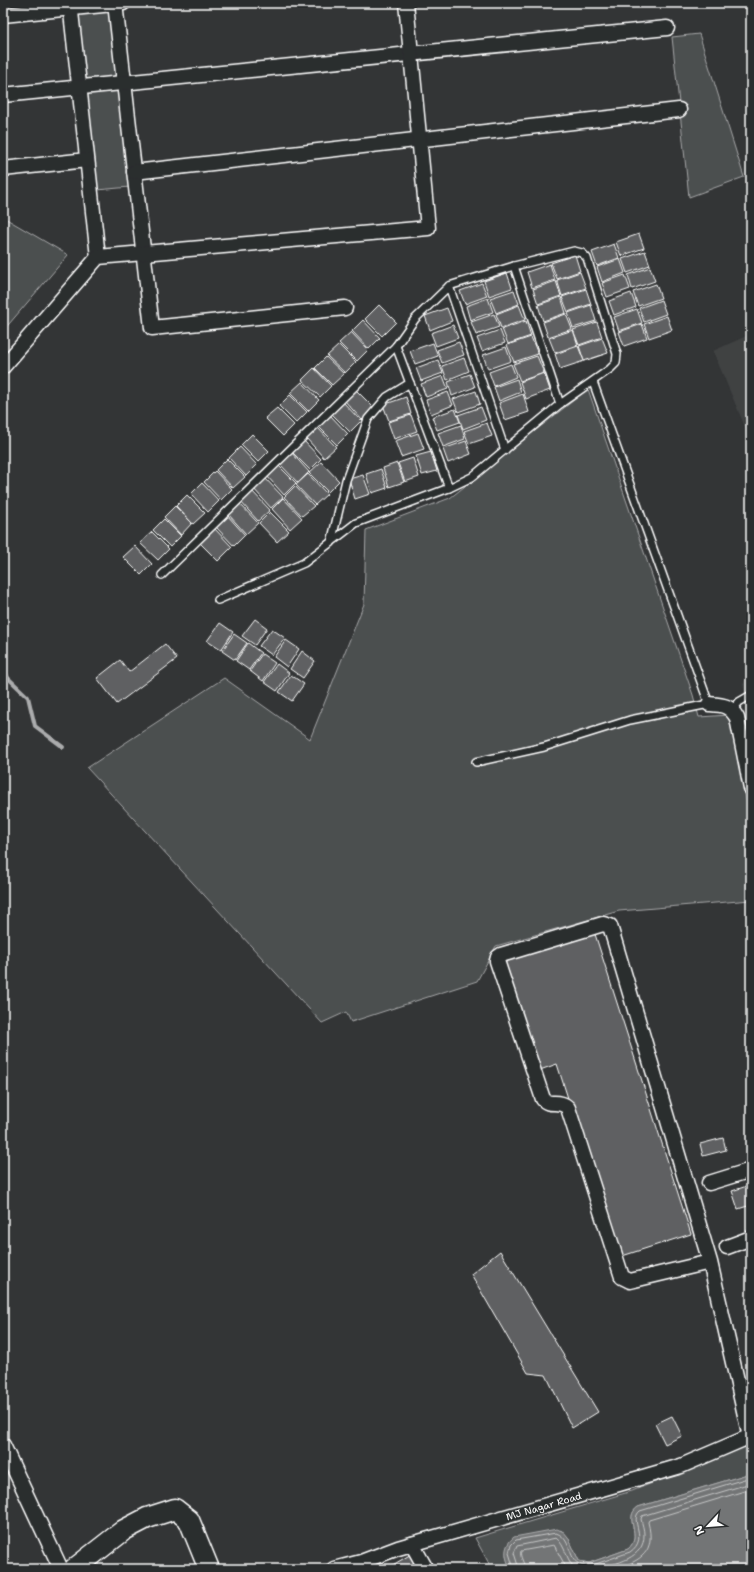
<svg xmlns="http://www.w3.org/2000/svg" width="754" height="1572" font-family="'Shantell Sans',sans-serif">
<rect width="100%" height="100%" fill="#333536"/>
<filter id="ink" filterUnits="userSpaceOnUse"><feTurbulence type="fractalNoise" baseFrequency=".025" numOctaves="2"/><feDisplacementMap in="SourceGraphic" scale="8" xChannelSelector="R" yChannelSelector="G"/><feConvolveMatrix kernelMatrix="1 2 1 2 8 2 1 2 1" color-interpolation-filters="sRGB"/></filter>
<g filter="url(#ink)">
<g fill="#404243">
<polygon points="751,334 751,441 713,351"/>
<polygon points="751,671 751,724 743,684"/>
</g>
<g fill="#4c4f50" stroke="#a6a7a8">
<polygon points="76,3 109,3 130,187 97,190"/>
<polygon points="699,34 744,177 689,197 672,37"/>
<polygon points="3,217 68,255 3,331"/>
<polygon points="588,389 693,695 699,717 729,715 751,823 751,900 619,911 496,946 477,981 351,1022 346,1012 322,1023 87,768 224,678 310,739 364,604 366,530 450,498"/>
<path d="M 751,1444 L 751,1473 L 638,1507 C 622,1518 644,1535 628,1549 L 589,1563 L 579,1561 L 568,1537 L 561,1530 L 508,1563 L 511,1569 L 492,1569 L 475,1538 L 632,1491 Z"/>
</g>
<path fill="#737576" stroke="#abacad" d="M 751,1473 L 751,1569 L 511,1569 C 504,1557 503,1546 514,1537 L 557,1529 L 564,1532 L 568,1537 L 579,1561 L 589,1563 L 628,1549 C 644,1535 622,1518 638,1507 Z"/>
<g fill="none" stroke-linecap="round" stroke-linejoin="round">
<g stroke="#c7c8c8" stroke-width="1">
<path d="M 514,1569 L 509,1553 L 511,1545 L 516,1540 L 556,1533 C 575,1539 565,1568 590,1566 L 630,1552 C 650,1538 628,1521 640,1511 L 751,1477"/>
<path d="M 519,1569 L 514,1553 L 517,1546 L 556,1538 C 566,1545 566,1562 576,1569"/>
<path d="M 525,1569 C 525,1563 519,1557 521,1551 L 554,1545 L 567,1569"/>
<path d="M 597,1569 C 616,1563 645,1559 644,1534 C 644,1529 642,1524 641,1519 L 642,1516 L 751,1483"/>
<path d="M 616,1569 C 641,1560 656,1553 648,1522 L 649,1520 L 751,1489"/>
</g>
<polyline stroke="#abacad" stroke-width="4" points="3,667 8,678 28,697 35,726 63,747"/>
</g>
<g fill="#5f6162" stroke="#fff">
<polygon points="639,234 644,248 621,256 616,242"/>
<polygon points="614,244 619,258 597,266 592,252"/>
<polygon points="645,251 650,265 627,273 622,259"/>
<polygon points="575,255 580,271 557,279 551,263"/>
<polygon points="620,259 625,273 602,282 597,267"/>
<polygon points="550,264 555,280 532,288 527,272"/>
<polygon points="650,267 655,281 632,289 628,275"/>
<polygon points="580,272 586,288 562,296 557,280"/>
<polygon points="507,273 512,288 489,296 484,281"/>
<polygon points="625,275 630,289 607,297 602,283"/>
<polygon points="556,281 561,296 538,304 533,289"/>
<polygon points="482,283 487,296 465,304 460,291"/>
<polygon points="656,284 661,298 638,306 633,292"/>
<polygon points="586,289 591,304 568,312 562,297"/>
<polygon points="514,290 519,304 496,313 490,298"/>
<polygon points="631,293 636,307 614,315 609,301"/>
<polygon points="561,297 566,313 543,321 538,305"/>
<polygon points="488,298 493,312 470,320 466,306"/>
<polygon points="661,300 666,314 644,322 639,308"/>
<polygon points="379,305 396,322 382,336 365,319"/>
<polygon points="519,305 525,320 501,328 496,314"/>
<polygon points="591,305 596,321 573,328 568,313"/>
<polygon points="447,308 452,321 430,330 425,316"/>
<polygon points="637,309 642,323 619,331 614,317"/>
<polygon points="494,314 499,327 476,335 471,322"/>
<polygon points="566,314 572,329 548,337 543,322"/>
<polygon points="667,316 672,330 649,338 644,324"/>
<polygon points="363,320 380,338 369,349 352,331"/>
<polygon points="526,321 531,336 508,344 502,329"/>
<polygon points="597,322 602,337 579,345 573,330"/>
<polygon points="642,324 647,338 624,346 619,332"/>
<polygon points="453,325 458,338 436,346 431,333"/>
<polygon points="500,330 505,343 482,351 477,338"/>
<polygon points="573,330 578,345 555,353 549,338"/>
<polygon points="351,332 368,350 357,361 339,343"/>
<polygon points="531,337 538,354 514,362 507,345"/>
<polygon points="602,338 608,353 584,361 579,346"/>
<polygon points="459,342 464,355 442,363 437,350"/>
<polygon points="433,343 438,356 415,364 410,351"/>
<polygon points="339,345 356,362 345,373 327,356"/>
<polygon points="578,346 584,361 560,369 555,354"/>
<polygon points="506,347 511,361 488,369 483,355"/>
<polygon points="537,356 544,373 520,381 513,364"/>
<polygon points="326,357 344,374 332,385 315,368"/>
<polygon points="464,358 469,371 447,380 442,366"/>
<polygon points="438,360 443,373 421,381 416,368"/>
<polygon points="511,364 516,377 494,386 489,372"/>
<polygon points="314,368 331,386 320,397 302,380"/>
<polygon points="544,373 550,390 526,399 520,382"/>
<polygon points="470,374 475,387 452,396 448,382"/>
<polygon points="443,376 448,389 426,397 421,384"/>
<polygon points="517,379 521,392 499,401 494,387"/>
<polygon points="302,382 319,400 308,411 290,393"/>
<polygon points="355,389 374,408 362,420 344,400"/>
<polygon points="476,391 480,404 458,412 453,399"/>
<polygon points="448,392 453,405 431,414 426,400"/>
<polygon points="523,394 529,412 505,420 499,403"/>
<polygon points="290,395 307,412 296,423 279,406"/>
<polygon points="406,397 411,414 389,421 383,405"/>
<polygon points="342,401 361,421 350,432 331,413"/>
<polygon points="481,407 486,420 463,429 458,415"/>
<polygon points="277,408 294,425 283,436 265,418"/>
<polygon points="455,409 460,422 437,430 432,417"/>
<polygon points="330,415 348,434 337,445 318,426"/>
<polygon points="411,415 417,431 394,439 388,422"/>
<polygon points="487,423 492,436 469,444 464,431"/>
<polygon points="461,425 465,439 443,447 438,433"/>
<polygon points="317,427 336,447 324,458 306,438"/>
<polygon points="418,433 424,449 401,457 395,441"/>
<polygon points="252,434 269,451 258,462 241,445"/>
<polygon points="303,440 321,459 310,470 291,451"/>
<polygon points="466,441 471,454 448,463 443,449"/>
<polygon points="240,447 257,465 246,476 229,458"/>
<polygon points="291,452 309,472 298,483 279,463"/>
<polygon points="431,452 437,471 422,475 416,456"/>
<polygon points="413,458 419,477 405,482 398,463"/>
<polygon points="227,459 245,477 233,488 216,470"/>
<polygon points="321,462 339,481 328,492 309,473"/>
<polygon points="397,463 404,482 389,487 383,468"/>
<polygon points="277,464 296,483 284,495 266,475"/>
<polygon points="381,469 387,488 372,493 366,474"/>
<polygon points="215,471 232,489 221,500 204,482"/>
<polygon points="308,474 327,494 315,505 296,485"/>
<polygon points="363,475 370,494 355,499 349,479"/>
<polygon points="264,477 283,497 271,508 253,488"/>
<polygon points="202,483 219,501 208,512 191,494"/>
<polygon points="295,486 314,506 302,516 284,497"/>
<polygon points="251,490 270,510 258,521 240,501"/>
<polygon points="187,495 205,513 193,524 176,506"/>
<polygon points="283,498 302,518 290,529 272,509"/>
<polygon points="239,503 258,523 246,534 228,514"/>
<polygon points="175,506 192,523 181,535 164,517"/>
<polygon points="270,512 289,531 277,542 259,523"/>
<polygon points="227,515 245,535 234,546 215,526"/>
<polygon points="164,519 181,536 170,547 153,530"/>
<polygon points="214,528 232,547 218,561 199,542"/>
<polygon points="152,532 169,549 158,560 140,543"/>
<polygon points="135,546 152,564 141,575 123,557"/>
<polygon points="255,619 267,628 255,645 242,636"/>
<polygon points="220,623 233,632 221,650 207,641"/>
<polygon points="272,629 285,638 272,655 259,646"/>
<polygon points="234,634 247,643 235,660 222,651"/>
<polygon points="286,640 299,649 287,667 274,657"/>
<polygon points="248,643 261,653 249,670 236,661"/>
<polygon points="165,644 177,659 117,704 97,678 120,660 129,672"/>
<polygon points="302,651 315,661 303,678 290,669"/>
<polygon points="262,654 275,663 263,681 250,671"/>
<polygon points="277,664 289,673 277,691 264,682"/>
<polygon points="291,675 304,684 292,701 279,692"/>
<polygon points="594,931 691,1234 619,1257 557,1064 537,1071 502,961"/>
<polygon points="723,1138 726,1150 703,1156 700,1144"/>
<polygon points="750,1185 751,1205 738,1209 732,1191"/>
<polygon points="500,1251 598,1412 572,1428 546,1375 528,1373 471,1274"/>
<polygon points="672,1416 682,1436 665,1444 655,1424"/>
<polygon points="413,1553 423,1569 393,1569 391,1566"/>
</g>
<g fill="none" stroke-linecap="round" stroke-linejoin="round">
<g stroke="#fff" stroke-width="10">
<g id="lane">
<polyline points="514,266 560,404"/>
<polyline points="449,286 505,450"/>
<polyline points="396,346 449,488"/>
<polyline points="331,543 346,480 368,419 387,397 410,383"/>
<polyline points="162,575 396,346 415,319 449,286 514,266 574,251 582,253 587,258 617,354 616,363 610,369 560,404 472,477 449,488 356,523 304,563 218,600"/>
<polyline points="733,710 739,702 751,695"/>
<polyline points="476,762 544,747 630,720 709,704 593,382"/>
</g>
</g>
<g stroke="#fff" stroke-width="17">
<g id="street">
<polyline points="70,3 98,257"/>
<polyline points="115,3 152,328 345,308"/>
<polyline points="3,15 123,3"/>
<polyline points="3,95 667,28"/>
<polyline points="3,169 87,160"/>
<polyline points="134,172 679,110"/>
<polyline points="3,367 98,257 428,228 406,3"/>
<path d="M 709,704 C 723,705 730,705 737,718 L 751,788"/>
<polyline points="709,1183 751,1170"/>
<polyline points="727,1247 751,1238"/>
<path d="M 710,1262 L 630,1281 L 622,1277 L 568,1108 C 560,1099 549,1107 543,1099 L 497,961 L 498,957 L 501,955 L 603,924 L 610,926 L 710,1262 L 750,1437"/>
<polyline points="3,1445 61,1569"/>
<polyline points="412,1544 426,1569"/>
<path id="s1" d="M 334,1569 L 361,1562 L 398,1548 L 681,1466 L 751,1436"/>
</g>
</g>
<g stroke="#fff" stroke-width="23">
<polyline id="secondary" points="74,1569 124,1530 147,1518 175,1509 189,1520 209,1569"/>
</g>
<use href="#lane" stroke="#2a2d2e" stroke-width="7"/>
<use href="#street" stroke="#2a2d2e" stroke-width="14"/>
<use href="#secondary" stroke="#2a2d2e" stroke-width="20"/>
</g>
</g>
<g text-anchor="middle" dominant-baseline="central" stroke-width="3.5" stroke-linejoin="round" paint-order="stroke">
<g font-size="10" fill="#fff" stroke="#2a2d2e">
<text stroke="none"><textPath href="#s1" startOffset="219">MJ Nagar Road</textPath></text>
</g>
</g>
<rect width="754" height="1572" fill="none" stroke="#2a2d2e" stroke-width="16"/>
<rect x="8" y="8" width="738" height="1556" fill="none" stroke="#fff" stroke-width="1.5" filter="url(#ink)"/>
<g transform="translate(708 1526) rotate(244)" stroke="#2a2d2e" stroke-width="3" paint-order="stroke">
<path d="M0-3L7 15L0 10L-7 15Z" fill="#ffffff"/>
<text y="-6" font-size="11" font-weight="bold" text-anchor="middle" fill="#ffffff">N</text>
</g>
</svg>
